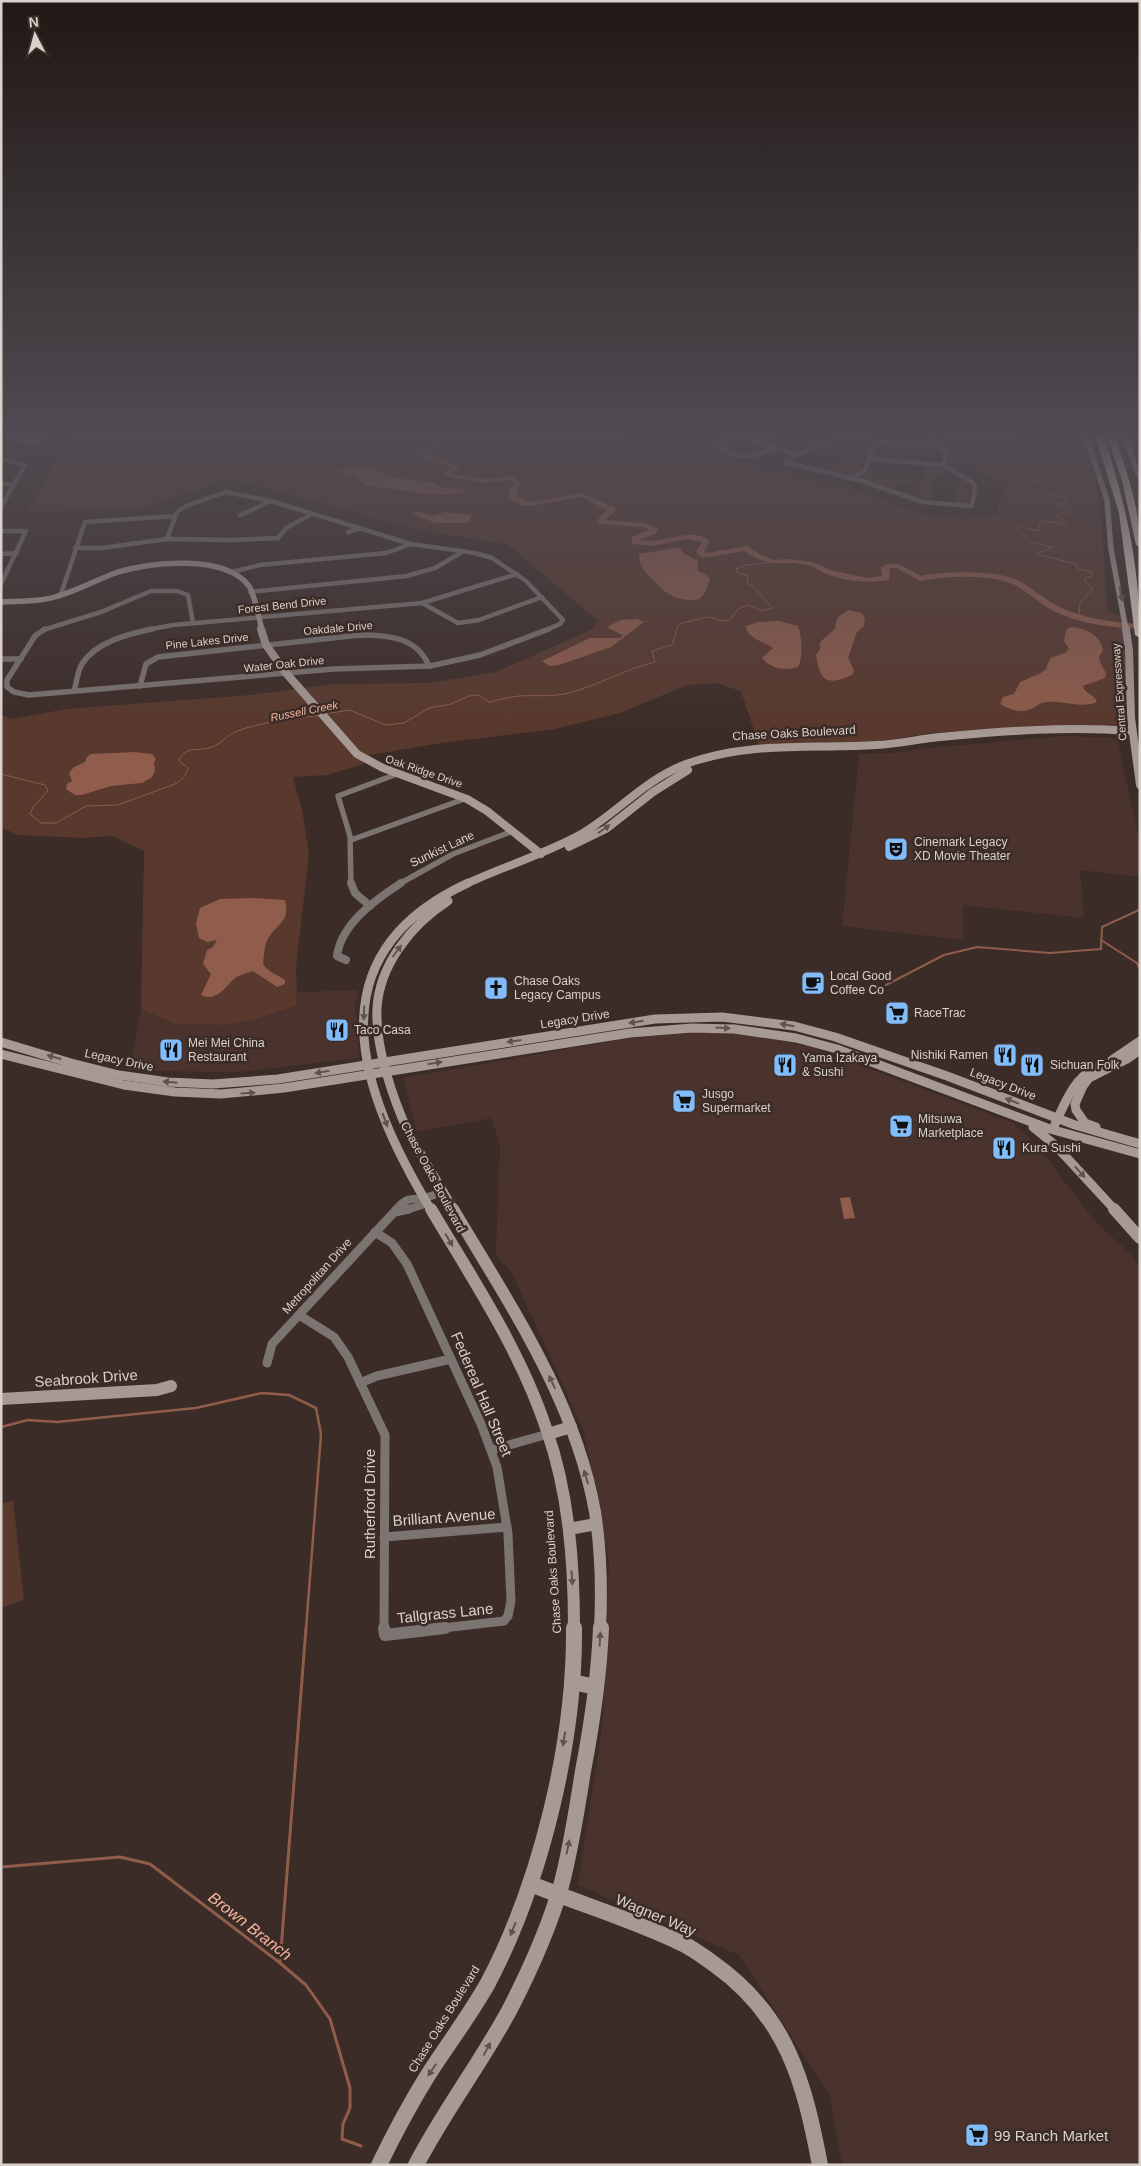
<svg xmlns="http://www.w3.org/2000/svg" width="1141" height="2166" font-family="Helvetica,sans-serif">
<rect width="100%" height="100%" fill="#3c2c27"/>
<g fill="#49332c">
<polygon points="1126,431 1140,431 1140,465"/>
<polygon points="1064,736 1117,738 1140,843 1140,877 1080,870 1084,918 963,905 963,940 842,926 859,754 891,753 928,748"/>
<polygon points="358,990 355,1006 359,1058 238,1072 156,1071 131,1063 141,1009 176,1024 297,1005 298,992"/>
<polygon points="720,1032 765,1037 811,1047 1013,1123 1036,1144 1093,1219 1130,1254 1140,1267 1140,2165 842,2165 830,2096 739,1955 578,1885 603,1721 609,1563 584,1431 512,1273 496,1255 500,1146 491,1118 417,1132 403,1078 631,1038 673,1033"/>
</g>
<g fill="#59382d">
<polygon points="71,431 596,431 663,441 681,435 696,451 707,458 801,476 855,490 924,514 964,519 998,515 997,512 1003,488 996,480 966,462 950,465 951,452 952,452 943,442 947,431 1011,431 1037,448 1087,452 1097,488 1102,526 1107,611 1121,616 1127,668 1125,729 1080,725 931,733 880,741 759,745 741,691 716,683 687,685 620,713 555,729 441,743 370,755 363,764 327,775 293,777 302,810 309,853 296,967 297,1005 250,1021 223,1025 176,1024 141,1009 144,851 112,836 81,838 19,835 1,828 1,715 13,719 66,709 250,695 335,684 430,683 496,672 593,629 597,620 507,544 413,529 314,501 230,479 214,479 217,483 142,509 28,512"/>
<polygon points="867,454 860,471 853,476 828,470 844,462"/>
<polygon points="925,466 939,467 946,473 935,476 930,501 928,502 913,497 918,494"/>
<polygon points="863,475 917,481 917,484 896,482 894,490 914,492 911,495 859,478"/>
<polygon points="963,479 971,487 968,504 954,504 958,496 958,482"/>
<polygon points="13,1500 24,1600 1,1608 1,1504"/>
</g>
<g fill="#905c4b">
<path d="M 353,468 L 369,468 L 397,478 L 435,483 L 441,487 L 467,490 L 464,493 C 431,499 397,489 364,485 L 357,477 L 335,471 Z"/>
<polygon points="420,512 433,516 446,512 472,515 468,523 435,523 414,514 415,512"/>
<path d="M 674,548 L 681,548 L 683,553 L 698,561 L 698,571 L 707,575 L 710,580 L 704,594 L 699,599 C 676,603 665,593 651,578 C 645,572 638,564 639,554 Z"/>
<path d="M 848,610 L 862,613 L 865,619 L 864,626 L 857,632 L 848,658 L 854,670 L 852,675 C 827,686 820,682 816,655 L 820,649 L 820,642 L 835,629 L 837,618 Z"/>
<polygon points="637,619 644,622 611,647 559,665 549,666 542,661 590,638 620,638 623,635 608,628 609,626 621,620"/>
<path d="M 779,621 L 798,626 C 802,634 803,660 798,667 C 785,671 771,669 762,658 L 773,648 C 764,641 747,639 746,626 L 758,622 Z"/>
<path d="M 1071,627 C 1086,628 1101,635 1103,651 L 1099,656 L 1100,662 L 1106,673 L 1105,678 L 1083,686 C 1084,693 1093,694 1097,701 L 1095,703 C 1076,708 1063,700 1048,702 C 1042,702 1038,705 1033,708 C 1022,714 1010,710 1000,704 L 1003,697 L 1014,694 L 1020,682 L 1041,673 L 1046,669 L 1050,658 L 1065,653 L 1069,649 L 1064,641 L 1066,630 Z"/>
<polygon points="135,752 152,754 156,759 154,763 155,771 151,778 142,783 111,786 82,795 75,795 66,789 67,784 72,781 69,773 74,767 85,762 87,757 91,754"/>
<path d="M 253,898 L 285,900 C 290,922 279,922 269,937 C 264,944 264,956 263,964 C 269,973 277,974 285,980 L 285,984 L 277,987 L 253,971 C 247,973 239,975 234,979 C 224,988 217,1002 201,995 L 211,974 L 203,964 L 207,950 L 213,947 L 217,940 L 207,942 L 199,938 L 196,924 L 200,908 L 220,899 Z"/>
<polygon points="850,1197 855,1218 844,1219 840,1198"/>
</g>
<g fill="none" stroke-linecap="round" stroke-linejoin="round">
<g stroke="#905c4b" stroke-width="1">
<polyline points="967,431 976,436 1010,446 1013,454 1033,466 1022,471 1020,475 1051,487 1042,491 1044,493 1067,498 1066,502 1060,505 1069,512 1055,515 1066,522 1064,524 1043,521 1038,525 1041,530 1032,530 1020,526 1017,528 1031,542 1053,547 1036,554 1076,564 1078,569 1092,572 1092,576 1085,578 1085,582 1093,589 1080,602 1079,616"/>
<polyline points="1026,460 1086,456"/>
<path d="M 324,714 L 350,710 L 385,725 L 404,723 L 429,708 L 451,704 L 469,696 L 479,695 L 489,702 C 499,700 509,697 519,696 C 536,695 552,697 569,693 C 599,685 625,669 655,662 L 652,651 L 672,645 L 678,626 L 682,623 L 708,617 L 722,621 L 730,620 L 738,609 L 748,605 L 762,611 L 772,608 L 754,587 L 747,584 L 748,576 L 737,572 L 736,569 L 746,565 L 773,562"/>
<path d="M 1,774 L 45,785 L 48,791 L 33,807 L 30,814 L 41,823 L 56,823 L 86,806 L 118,805 L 175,784 C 182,780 186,776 188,768 L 179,761 C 184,745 200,752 212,747 C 221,744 227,735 235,732 C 262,721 292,720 320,715"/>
</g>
<g stroke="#905c4b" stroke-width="2">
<polyline points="1101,940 1137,963 1140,970"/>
<polyline points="886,985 944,955 977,947 1050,953 1101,949 1102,927 1139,910"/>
</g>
<polyline stroke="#905c4b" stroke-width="2.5" points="1,1427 28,1420 57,1422 196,1408 262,1393 289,1395 316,1408 321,1434 306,1629"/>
<g stroke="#905c4b" stroke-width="3">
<polyline points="1,1867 120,1857 150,1864 280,1963 306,1985 330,2019 350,2088 350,2108 343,2124 342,2139 361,2146"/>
<polyline points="280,1963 306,1628"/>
</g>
<path fill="#905c4b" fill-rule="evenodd" d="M 393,431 L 400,431 L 395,436 L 398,436 L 429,434 L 442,438 L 443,444 L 426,455 L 442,461 L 459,465 L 459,469 L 451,474 L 485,479 L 511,476 L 522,482 L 517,490 L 517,497 L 531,502 L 582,493 L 615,508 L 615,512 L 605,520 L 645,523 L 659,529 L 655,534 L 639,540 C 662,545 692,525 710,541 L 704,551 L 706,553 L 747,546 L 761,555 L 774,560 L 788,559 L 813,562 L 830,570 L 868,578 L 882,576 L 881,567 C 896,558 908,570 921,576 C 945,571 985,571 1009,577 C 1025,581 1043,599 1058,606 C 1084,619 1111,622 1140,624 L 1140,629 C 1109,627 1078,624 1050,609 C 1037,601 1018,584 1004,581 C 978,575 946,576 920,581 L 897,568 L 890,568 L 889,580 C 870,584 842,581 824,573 C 820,571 816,567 811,566 C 784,558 771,571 745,551 L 702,558 L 696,552 L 702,542 L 687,539 L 653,546 L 632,544 L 632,537 L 650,530 L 644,527 L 599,524 L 596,521 L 607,510 L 581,497 L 531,506 L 522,506 L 509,498 L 509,490 L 515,483 L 510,480 L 485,483 L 445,476 L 445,472 L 453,467 L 438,464 L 418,455 L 438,442 L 437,440 C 422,434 405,442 390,438 L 388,435 Z"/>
<g stroke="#7c7471" stroke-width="4.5">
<polyline points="624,431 638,432"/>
<polyline points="682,431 694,434 708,431"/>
<polyline points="728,431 794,454"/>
<path d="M 737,435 L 713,444 C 739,460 746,459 774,449"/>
<polyline points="837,437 916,445 938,444"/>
<polyline points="40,441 44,439 47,431"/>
<polyline points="755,442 787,431"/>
<polyline points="792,456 833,440 837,437 836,431"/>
<polyline points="1,459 25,465 1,507"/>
<polyline points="869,459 944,465"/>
<polyline points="785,462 862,481 923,502 972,506 975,487 973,483 944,465 946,453 928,431"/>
<polyline points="852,478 865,470 875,441"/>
<polyline points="1,484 14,484"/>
<polyline points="240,515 271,501"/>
<polyline points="1,531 26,531 1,584"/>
<polyline points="348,532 360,528"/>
<polyline points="167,539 177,512 186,506 226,492 271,501 411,544 475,553 492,558 526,581 563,620 560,624 546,630"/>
<polyline points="75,548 102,548 167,539 234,540 278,538 286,528 312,514"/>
<polyline points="1,554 17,553"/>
<polyline points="232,572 260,565 386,553 411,544"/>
<polyline points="250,592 407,576 435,568 462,552"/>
<polyline points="61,594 85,522 175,516"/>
<polyline points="422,603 458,623 479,620 542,597"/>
<polyline points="43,630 101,612 151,591 177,591 188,595 193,623"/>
<polyline points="146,630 173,625 422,603 517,574"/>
</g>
<g stroke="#7c7471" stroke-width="5.5">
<polyline points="45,629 35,636 7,680 7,687 14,692 29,695 334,669 430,666 480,655 549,629"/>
<polyline points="1,659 21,659"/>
<path d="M 140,686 L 146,664 L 158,657 L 360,635 C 388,635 417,637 429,666"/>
<path d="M 74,691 C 77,682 77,672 82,664 C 96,642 128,634 152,629"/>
<polyline points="351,840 467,798"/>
<polyline points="351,884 350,836 338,796 397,774"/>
<polyline points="399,884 453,854 513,831"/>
</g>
<g stroke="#7c7471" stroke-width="8">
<polyline points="351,883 355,893 370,906"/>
<path d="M 346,960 L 337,956 C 341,924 375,900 401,883"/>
<path d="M 396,1210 C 406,1196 411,1200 425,1198 C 431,1196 437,1194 442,1192"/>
<polyline points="406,1210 422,1205 424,1198"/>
</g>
<g stroke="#7c7471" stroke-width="9">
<polyline points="395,1212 409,1209"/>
<polyline points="375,1232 392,1243 407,1264 481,1424 497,1467 508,1534 511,1601 508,1616 504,1621 434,1629"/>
<polyline points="299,1315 334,1337 348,1357 385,1435 384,1629"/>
<polyline points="267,1363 272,1344 397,1209"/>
<polyline points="360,1383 377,1376 451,1359"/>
<polyline points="491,1450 548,1434"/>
<polyline points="384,1537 507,1527"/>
</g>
<polyline stroke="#7c7471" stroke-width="12" points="384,1628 385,1635 445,1628"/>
<g stroke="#a79a95" stroke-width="5.5">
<polyline points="1084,431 1107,500 1111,549 1126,630"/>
<polyline points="1122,431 1140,478"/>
<polyline points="1,437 40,441"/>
<path d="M 1,602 C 20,601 40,602 58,596 C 79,590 98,579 118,572 C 152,562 225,554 249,586 C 255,595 259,619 262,630"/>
</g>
<g stroke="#a79a95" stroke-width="8">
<polyline points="261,629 266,645 286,673 357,754 383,768 467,799 487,811 541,854"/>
<polyline points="1126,629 1129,650 1131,718 1140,785"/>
<polyline points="569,847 606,829 653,792 688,770"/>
<path d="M 466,884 C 504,866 546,854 583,833 C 619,811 646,779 686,764 C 748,741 812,749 876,745 C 898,744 919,739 940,737 C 1004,731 1068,726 1132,731"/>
</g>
<g stroke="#a79a95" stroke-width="9">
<path d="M 448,901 C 412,924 379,965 377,1009 C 375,1047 393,1099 409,1134 L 454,1210"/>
<polyline points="1,1042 71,1063 119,1075 168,1082 213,1084 278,1079 655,1019 722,1017 794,1026 835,1037 947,1076 1075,1125 1140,1144"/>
<polyline points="1,1054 124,1085 175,1092 221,1094 284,1088 630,1033 692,1028 734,1029 796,1038 837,1049 1050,1129 1140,1154"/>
<polyline points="1112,1060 1140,1041"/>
<path d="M 1055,1124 C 1066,1101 1073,1080 1096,1067"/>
<polyline points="1033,1127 1055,1145 1115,1210"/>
<polyline points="1096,1127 1085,1123 1076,1110 1075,1104 1083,1086 1089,1078 1127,1059 1140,1050"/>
<path d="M 431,1210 C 360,1092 310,956 468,883"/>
</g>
<g stroke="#a79a95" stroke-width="12">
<path d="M 431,1209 C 473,1280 521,1351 547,1431 C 569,1494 574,1563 574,1629"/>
<path d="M 453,1209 C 510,1305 575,1400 595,1512 C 601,1551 602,1590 600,1629"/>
<polyline points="1114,1209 1140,1238"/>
<polyline points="1,1399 157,1390 171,1386"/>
<polyline points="548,1434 571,1427"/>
<polyline points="569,1529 596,1524"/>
</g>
<g stroke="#a79a95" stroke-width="16">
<polyline points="572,1682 596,1687"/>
<path d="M 531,1884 C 580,1904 631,1919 679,1942 C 691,1947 703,1956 714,1964 C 787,2016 804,2081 820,2165"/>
<path d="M 379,2165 C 394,2134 410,2104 428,2075 C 448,2044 470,2015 488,1983 C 541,1882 575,1742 574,1628"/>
<path d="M 416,2165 C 444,2111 481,2063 510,2009 C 530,1970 549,1928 561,1886 C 571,1849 577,1809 583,1771 C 592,1724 599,1676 601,1628"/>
</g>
<g fill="#e6d1ca" fill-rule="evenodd">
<path d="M 1094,431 L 1102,431 C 1125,500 1140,565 1140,638 L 1135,635 L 1119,513 Z"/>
<path d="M 1105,431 L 1113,431 C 1126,469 1140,507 1140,547 L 1136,545 L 1122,480 Z"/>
</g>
</g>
<defs><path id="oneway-solid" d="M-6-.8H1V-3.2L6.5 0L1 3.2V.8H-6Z" transform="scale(1.25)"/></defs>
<g fill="#61524e">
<use href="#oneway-solid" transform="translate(1121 594) rotate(79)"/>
<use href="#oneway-solid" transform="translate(604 829) rotate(-35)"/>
<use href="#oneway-solid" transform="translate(397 951) rotate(-53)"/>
<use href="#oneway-solid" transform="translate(364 1013) rotate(92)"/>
<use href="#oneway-solid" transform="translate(636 1022) rotate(171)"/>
<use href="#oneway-solid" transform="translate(787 1025) rotate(-170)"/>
<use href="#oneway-solid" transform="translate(723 1028) rotate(3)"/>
<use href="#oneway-solid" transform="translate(514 1041) rotate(172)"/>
<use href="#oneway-solid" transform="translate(54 1057) rotate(-165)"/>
<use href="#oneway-solid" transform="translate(435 1063) rotate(-9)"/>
<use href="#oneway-solid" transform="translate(322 1072) rotate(170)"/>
<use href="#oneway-solid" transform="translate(170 1082) rotate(-175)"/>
<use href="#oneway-solid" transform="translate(248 1093) rotate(-4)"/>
<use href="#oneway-solid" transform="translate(1012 1101) rotate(-159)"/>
<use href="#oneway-solid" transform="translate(385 1120) rotate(70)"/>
<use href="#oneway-solid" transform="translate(1080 1172) rotate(47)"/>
<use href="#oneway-solid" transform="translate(449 1240) rotate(60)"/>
<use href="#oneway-solid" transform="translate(552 1382) rotate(-115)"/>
<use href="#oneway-solid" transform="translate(586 1477) rotate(-106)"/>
<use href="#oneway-solid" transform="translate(572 1578) rotate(86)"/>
<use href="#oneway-solid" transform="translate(600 1639) rotate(-87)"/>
<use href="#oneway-solid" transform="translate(564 1739) rotate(99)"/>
<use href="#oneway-solid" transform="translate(568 1847) rotate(-78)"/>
<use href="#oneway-solid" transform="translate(513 1929) rotate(112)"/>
<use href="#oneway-solid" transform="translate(487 2049) rotate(-62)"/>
<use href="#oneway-solid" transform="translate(432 2070) rotate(124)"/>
</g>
<linearGradient id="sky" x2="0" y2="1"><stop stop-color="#211815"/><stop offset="0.59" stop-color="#504b52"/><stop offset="1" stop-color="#504b52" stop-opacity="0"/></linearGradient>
<rect width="1141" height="734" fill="url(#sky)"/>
<defs>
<g id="theatre-square" transform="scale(1.25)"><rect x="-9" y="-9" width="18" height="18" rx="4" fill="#80bdfa" stroke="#3c2c27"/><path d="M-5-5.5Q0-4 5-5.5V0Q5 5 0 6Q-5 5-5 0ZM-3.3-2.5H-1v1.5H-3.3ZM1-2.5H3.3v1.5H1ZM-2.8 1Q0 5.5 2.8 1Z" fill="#111"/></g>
<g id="cafe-square" transform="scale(1.25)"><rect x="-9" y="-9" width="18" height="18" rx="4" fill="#80bdfa" stroke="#3c2c27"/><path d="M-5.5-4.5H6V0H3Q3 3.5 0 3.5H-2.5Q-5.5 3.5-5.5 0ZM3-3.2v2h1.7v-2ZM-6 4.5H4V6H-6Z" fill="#111"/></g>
<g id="church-square" transform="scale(1.25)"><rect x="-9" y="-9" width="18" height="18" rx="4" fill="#80bdfa" stroke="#3c2c27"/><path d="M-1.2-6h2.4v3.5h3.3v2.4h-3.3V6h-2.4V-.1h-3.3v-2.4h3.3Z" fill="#111"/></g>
<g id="supermarket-square" transform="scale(1.25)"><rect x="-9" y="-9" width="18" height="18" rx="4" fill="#80bdfa" stroke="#3c2c27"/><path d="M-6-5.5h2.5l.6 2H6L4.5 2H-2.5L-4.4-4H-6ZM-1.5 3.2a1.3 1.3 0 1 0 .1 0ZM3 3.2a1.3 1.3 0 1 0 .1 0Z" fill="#111"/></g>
<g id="restaurant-square" transform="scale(1.25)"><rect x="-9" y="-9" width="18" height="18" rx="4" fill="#80bdfa" stroke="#3c2c27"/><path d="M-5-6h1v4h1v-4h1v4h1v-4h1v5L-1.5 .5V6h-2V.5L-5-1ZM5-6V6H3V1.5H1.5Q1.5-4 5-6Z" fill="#111"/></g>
</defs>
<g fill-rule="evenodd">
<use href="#theatre-square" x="896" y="849"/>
<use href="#cafe-square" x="813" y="983"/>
<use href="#church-square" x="496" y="988"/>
<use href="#supermarket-square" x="897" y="1013"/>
<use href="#restaurant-square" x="337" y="1030"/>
<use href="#restaurant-square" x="171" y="1050"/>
<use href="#restaurant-square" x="1005" y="1055"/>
<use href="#restaurant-square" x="785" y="1065"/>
<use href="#restaurant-square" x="1032" y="1065"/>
<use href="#supermarket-square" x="684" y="1101"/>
<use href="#supermarket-square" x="901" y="1126"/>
<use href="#restaurant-square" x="1004" y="1148"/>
<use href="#supermarket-square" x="977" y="2135"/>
</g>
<g text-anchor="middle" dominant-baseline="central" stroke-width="5" stroke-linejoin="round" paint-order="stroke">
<g font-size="11" fill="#dad0cc" stroke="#3c2c27">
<text transform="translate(282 605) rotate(-6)">Forest Bend Drive</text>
<text transform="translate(338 628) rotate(-5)">Oakdale Drive</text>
<text transform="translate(207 641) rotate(-6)">Pine Lakes Drive</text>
<text transform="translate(284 664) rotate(-6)">Water Oak Drive</text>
<text transform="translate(1119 692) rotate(-94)">Central Expressway</text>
<text transform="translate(424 771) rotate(19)">Oak Ridge Drive</text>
</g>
<g font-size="11" font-style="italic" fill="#f7b59f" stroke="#3c2c27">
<text transform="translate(304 711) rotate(-11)">Russell Creek</text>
</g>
<g font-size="12" fill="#dad0cc" stroke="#3c2c27">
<text transform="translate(794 733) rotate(-3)">Chase Oaks Boulevard</text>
<text transform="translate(442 849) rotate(-25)">Sunkist Lane</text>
<text transform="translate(575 1019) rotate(-9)">Legacy Drive</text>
<text transform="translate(119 1060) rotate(12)">Legacy Drive</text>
<text transform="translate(1003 1084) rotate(21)">Legacy Drive</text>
<text transform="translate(433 1177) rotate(62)">Chase Oaks Boulevard</text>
<text transform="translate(317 1276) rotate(-48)">Metropolitan Drive</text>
<text transform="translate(553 1572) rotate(-94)">Chase Oaks Boulevard</text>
<text transform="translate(444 2019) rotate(-58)">Chase Oaks Boulevard</text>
</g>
<g font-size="12" fill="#dad0cc" stroke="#3c2c27" text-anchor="start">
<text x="914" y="842">Cinemark Legacy<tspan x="914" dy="14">XD Movie Theater</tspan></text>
<text x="830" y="976">Local Good<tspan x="830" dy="14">Coffee Co</tspan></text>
<text x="514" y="981">Chase Oaks<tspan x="514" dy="14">Legacy Campus</tspan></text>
<text x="914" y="1013">RaceTrac</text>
<text x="354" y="1030">Taco Casa</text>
<text x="188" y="1043">Mei Mei China<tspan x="188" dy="14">Restaurant</tspan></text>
<text x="988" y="1055" text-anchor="end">Nishiki Ramen</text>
<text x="802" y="1058">Yama Izakaya<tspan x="802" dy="14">&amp; Sushi</tspan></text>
<text x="1050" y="1065">Sichuan Folk</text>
<text x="702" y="1094">Jusgo<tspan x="702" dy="14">Supermarket</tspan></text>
<text x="918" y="1119">Mitsuwa<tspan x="918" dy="14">Marketplace</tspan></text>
<text x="1022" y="1148">Kura Sushi</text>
</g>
<g font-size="15" fill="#dad0cc" stroke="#3c2c27">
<text transform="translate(86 1378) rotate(-4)">Seabrook Drive</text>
<text transform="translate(482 1394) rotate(67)">Federeal Hall Street</text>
<text transform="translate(369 1504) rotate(-90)">Rutherford Drive</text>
<text transform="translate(444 1517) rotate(-4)">Brilliant Avenue</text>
<text transform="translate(445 1613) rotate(-6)">Tallgrass Lane</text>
<text transform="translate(656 1915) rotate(23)">Wagner Way</text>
</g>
<g font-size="15" fill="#dad0cc" stroke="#3c2c27" text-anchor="start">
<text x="994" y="2135">99 Ranch Market</text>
</g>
<g font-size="16" font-style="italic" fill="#f7b59f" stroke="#3c2c27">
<text transform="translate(250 1926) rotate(38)">Brown Branch</text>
</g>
</g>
<rect width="1141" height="2166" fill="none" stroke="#dad0cc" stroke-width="5"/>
<g transform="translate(35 35) rotate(354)" stroke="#3c2c27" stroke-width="4" paint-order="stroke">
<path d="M0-4L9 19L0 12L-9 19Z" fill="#dad0cc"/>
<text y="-8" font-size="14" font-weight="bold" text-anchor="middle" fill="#dad0cc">N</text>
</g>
</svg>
